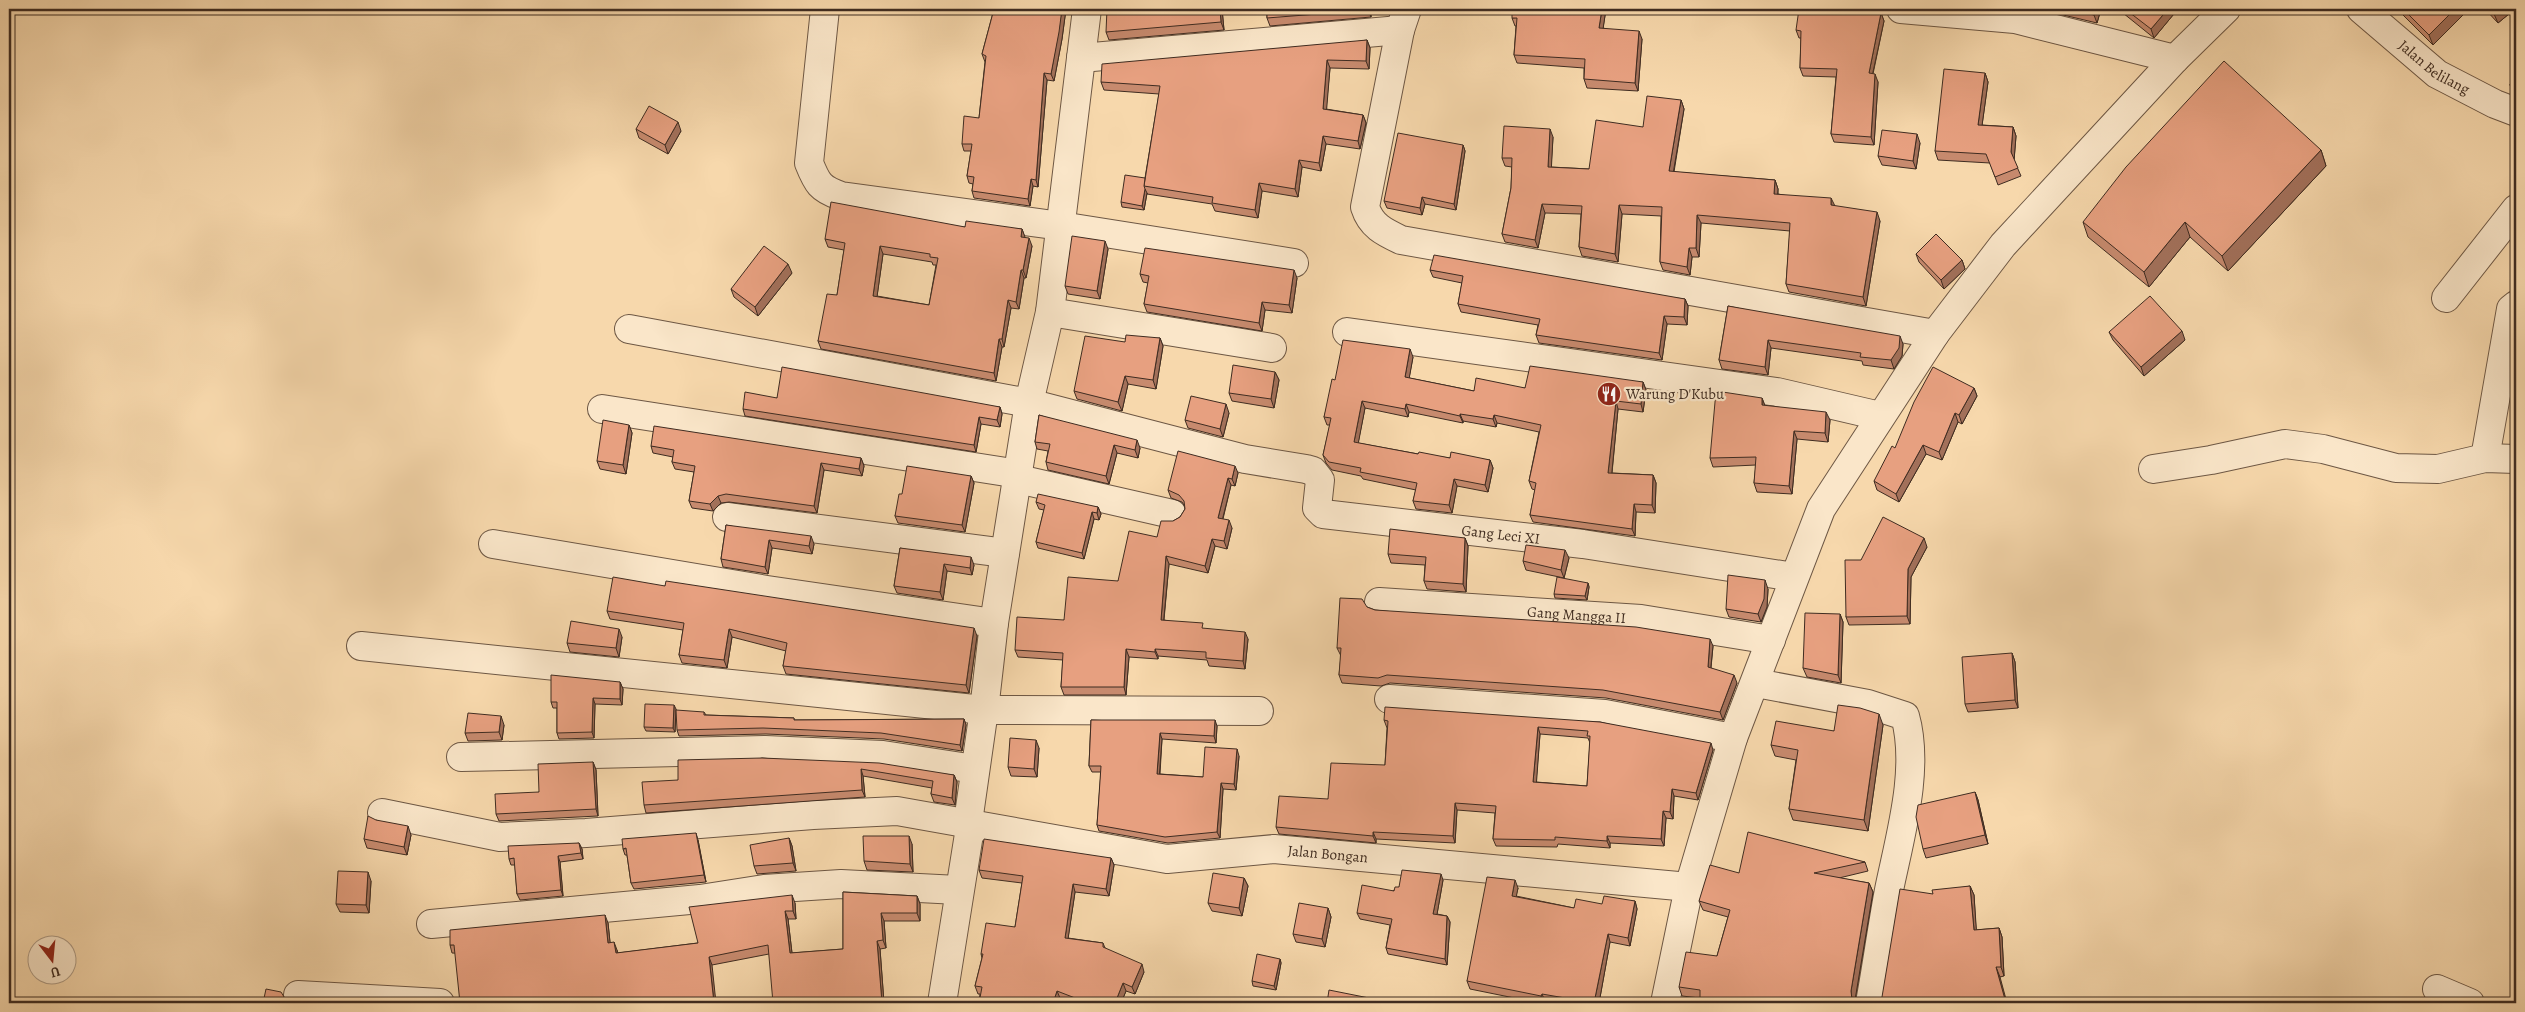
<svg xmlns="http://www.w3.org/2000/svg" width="2525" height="1012" font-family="Alegreya,serif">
<rect width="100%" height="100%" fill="#f7d8ac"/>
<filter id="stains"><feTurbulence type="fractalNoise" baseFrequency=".004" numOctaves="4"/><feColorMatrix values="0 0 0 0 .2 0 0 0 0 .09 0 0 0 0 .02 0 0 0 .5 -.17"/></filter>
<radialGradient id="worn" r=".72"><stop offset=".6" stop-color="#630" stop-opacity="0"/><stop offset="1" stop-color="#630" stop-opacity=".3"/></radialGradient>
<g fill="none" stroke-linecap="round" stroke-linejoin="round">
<g stroke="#6d5744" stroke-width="30">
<g id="minor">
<path d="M 825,9 L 809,163 C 817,183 820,189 841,196 L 1061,226 L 1294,263"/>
<path d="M 1407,9 L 1400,30 L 1365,207 C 1371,226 1384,232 1401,240 L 1935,334"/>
<polyline points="1901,9 2015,19 2175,59"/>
<path id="s1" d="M 2361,9 L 2437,74 L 2495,104 L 2516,112"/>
<polyline points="1081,58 1400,30"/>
<polyline points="2446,298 2516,209"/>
<polyline points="1050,312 1272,348"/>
<path id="s2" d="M 629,329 L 1029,403 L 1245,459 L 1306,469 L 1313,471 L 1320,480 L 1317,508 L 1323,514 L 1583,544 L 1794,577"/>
<polyline points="1347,332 1777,392 1880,416"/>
<polyline points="602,409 1019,474"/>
<polyline points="2485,458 2511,309 2516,305"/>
<polyline points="2153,469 2211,460 2285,444 2323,449 2396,468 2438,469 2485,458 2516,459"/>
<polyline points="1018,479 1172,514"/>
<polyline points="727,517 1005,553"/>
<polyline points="493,544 767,590 994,623"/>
<path id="s3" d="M 1379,602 L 1641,619 L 1771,640"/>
<polyline points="361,646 984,710 1259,711"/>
<path d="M 1756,683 L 1868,704 L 1905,716 C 1920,769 1900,836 1889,890 C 1882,927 1877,965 1870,1003"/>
<polyline points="1389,699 1605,714 1733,738"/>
<polyline points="461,757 765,750 883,755 975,769"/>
<path id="s4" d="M 382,813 L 500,837 L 586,833 L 813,815 L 897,811 L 1167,859 L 1274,849 L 1689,887"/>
<polyline points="431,924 700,899 764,889 841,884 958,890"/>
<polyline points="2437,989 2470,1003"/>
<polyline points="298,995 440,1003"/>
<polyline points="942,1003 969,834 968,822 984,710 994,623 1029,403 1050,312 1087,9"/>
</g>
</g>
<g stroke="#6d5744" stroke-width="30">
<polyline id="tertiary" points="1665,1003 1689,887 1733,738 1821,509 1935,334 2003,245 2175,59 2226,9"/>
</g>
<use href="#minor" stroke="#fae6c9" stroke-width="28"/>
<use href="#tertiary" stroke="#fae6c9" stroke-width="28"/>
</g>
<g fill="#c78a6e" stroke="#3f2c21" fill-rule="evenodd">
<polygon points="994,9 1066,9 1062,39 1054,81 1047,80 1038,187 1033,186 1030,206 974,198 972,191 973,184 969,183 967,176 971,151 964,151 962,144 979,118 985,62 982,54"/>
<polygon points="1222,9 1224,30 1109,40 1106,32"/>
<polygon points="1267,9 1391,9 1390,11 1371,9 1371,17 1270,26 1267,18"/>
<polygon points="1606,9 1603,28 1642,39 1638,91 1587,88 1584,79 1584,68 1517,63 1514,55 1516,26 1515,26 1512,18"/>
<polygon points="2038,9 2101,9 2097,23"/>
<polygon points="2118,9 2178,9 2154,38"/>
<polygon points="2397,9 2469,9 2433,45"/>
<polygon points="2485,9 2515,9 2498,23"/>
<polygon points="1881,13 1884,21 1873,74 1878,82 1874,145 1834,142 1831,134 1836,77 1803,76 1800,68 1801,38 1799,38 1796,30"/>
<polygon points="1367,40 1370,48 1369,69 1330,68 1326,109 1363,115 1366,123 1360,149 1326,144 1321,171 1302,167 1298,197 1262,191 1258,218 1215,211 1212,204 1147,194 1147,193 1144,210 1122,207 1121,202 1145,178 1159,94 1104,90 1101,82"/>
<polygon points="2516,68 2516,94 2513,93 2510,85"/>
<polygon points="1985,73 1988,82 1982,125 2013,127 2016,136 2014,160 2021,176 1998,185 1990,163 1938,160 1935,151"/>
<polygon points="1681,100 1684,109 1674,172 1775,180 1778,189 1778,194 1834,206 1880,221 1866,306 1789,292 1786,284 1790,231 1701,223 1699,257 1692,257 1690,275 1663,270 1660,262 1661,216 1622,214 1618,262 1582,256 1579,247 1581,214 1545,213 1538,248 1505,242 1502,234 1511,188 1512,167 1505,166 1502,158 1553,137 1551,167 1589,169 1643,127"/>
<polygon points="636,129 681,131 668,154 639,138"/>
<polygon points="1920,143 1916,169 1882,165 1878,156"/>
<polygon points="1463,145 1465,151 1456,210 1425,204 1422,215 1387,208 1384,201"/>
<polygon points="2321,150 2326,166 2228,271 2190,237 2149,287 2088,237 2083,222"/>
<path d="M 965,227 L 1022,229 L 1025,238 L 1032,246 L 1026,278 L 1024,278 L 1019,309 L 1011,308 L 1004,347 L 1002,347 L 996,381 L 821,349 L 818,341 L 837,295 L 844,250 L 828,247 L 825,239 ZM 883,254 L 932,262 L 933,265 L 936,265 L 929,305 L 877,296 Z"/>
<polygon points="1108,249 1100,299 1068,294 1065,286"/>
<polygon points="1916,254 1962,260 1965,269 1944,289 1919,262"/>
<polygon points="1430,270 1685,299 1688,306 1687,325 1667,324 1662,360 1539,343 1536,335 1538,325 1461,312 1458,304 1462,283 1433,277"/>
<polygon points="792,273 758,316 734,297 731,289"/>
<polygon points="1140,274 1297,278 1292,313 1265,310 1262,331 1147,312 1144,304 1148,283 1143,282"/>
<polygon points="1728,306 1903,344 1902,356 1894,369 1863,365 1862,361 1771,348 1768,375 1722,369 1719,360"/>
<polygon points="2109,332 2185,340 2144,376 2113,340"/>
<polygon points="1160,338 1163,346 1156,389 1128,384 1122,411 1077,399 1074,391 1125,342"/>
<polygon points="1413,357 1409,378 1474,391 1525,388 1643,382 1646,390 1643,412 1618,409 1612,473 1653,475 1656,483 1655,513 1636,512 1635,536 1533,522 1530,515 1535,490 1532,489 1529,481 1539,432 1497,423 1496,427 1463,421 1463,423 1409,412 1408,417 1365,408 1358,443 1418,454 1450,458 1490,460 1493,468 1488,492 1457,486 1452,513 1416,509 1413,501 1416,490 1363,479 1361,476 1332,470 1326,463 1323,455 1330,425 1327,425 1324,417 1335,380"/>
<polygon points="1275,372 1279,380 1274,408 1232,401 1229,393"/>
<polygon points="1974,388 1977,396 1962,424 1958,422 1942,460 1926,454 1899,502 1877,490 1874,481"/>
<polygon points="777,398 1000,407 1002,414 1000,427 981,424 976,452 745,416 743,409"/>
<polygon points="1762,398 1765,406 1830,420 1828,442 1797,439 1792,494 1757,492 1754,483 1756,465 1713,467 1710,458"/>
<polygon points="1229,413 1223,437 1188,428 1185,420"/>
<polygon points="1039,415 1140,448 1138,458 1117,453 1109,484 1048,470 1046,462 1048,451 1037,449 1035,442"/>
<polygon points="629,425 632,433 626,474 600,469 597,461"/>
<polygon points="651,446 861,458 864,466 862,476 824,470 817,513 729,502 721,503 713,511 692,508 689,501 694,472 675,469 672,462 673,457 653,453"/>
<polygon points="1238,473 1235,486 1231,485 1223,519 1232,528 1227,549 1215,546 1208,573 1169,564 1164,620 1248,639 1245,669 1209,666 1207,660 1158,656 1158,659 1129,657 1126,695 1064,695 1061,687 1063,660 1018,657 1015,650 1064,620 1118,581 1157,537 1173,521 1180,517 1185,509 1184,505 1182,502 1171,498 1168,490"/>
<polygon points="971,476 974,483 965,532 898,523 895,516 902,494"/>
<polygon points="1036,502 1098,507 1101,514 1099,520 1094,519 1084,559 1038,548 1036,542 1044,510 1039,509"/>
<polygon points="726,525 814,544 812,554 772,548 768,574 723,567 721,559"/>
<polygon points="1465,538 1468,546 1466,592 1427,589 1424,581 1425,565 1391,563 1388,554"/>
<polygon points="1927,547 1911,577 1910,624 1849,625 1846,617 1861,560"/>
<polygon points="900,548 974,565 972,575 947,571 943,600 897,593 894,586"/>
<polygon points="1569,558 1564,578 1526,570 1523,561"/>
<polygon points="1588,583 1589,587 1587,600 1555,598 1554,594"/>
<polygon points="665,586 977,636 969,693 786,674 783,666 786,651 732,637 727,668 682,663 679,655 683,630 610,619 607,611"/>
<polygon points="1768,589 1767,607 1761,622 1729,617 1726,609"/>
<polygon points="1367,607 1375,610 1713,646 1711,668 1737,683 1723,720 1606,698 1390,683 1381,686 1342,683 1339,675 1341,656 1337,648"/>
<polygon points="1840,614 1843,622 1841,683 1807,677 1803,668"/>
<polygon points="622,637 619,657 570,652 567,643"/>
<polygon points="2012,653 2015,662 2018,708 1968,712 1965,704"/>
<polygon points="620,682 623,689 622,705 595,704 594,738 559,739 557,733 557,708 553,708 551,702"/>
<polygon points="676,709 675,732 646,731 644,727"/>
<polygon points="704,712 706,715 794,718 794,720 964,719 966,725 962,751 884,739 766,734 679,736 677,730"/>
<polygon points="1091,720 1217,726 1216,743 1162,739 1160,774 1203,777 1239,756 1236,790 1223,789 1220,838 1168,843 1099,831 1097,825 1101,772 1092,772 1089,766"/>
<path d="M 1384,720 L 1600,722 L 1713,750 L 1698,800 L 1674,796 L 1673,819 L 1666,818 L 1664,846 L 1610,843 L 1610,848 L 1558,844 L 1557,847 L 1496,846 L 1493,839 L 1495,813 L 1457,810 L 1455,843 L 1376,839 L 1376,843 L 1279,834 L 1276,827 L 1328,799 L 1385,765 L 1387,728 ZM 1540,734 L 1588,738 L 1590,743 L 1587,786 L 1536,782 Z"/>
<polygon points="504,725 502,740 468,741 465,733"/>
<polygon points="1883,725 1868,831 1793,820 1789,809 1796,760 1775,756 1771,745 1834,731"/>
<polygon points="1039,748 1037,777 1011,776 1008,767"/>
<polygon points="762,758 954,775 957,782 955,805 934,802 931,794 932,788 863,776 865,797 646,813 644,805 678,780"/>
<polygon points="593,762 596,770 598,816 499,821 496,814 539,792"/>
<polygon points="1975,792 1978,800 1988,844 1926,858 1923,849"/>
<polygon points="376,820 411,835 407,855 367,848 364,839"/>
<polygon points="789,838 792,846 796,871 757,874 754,866"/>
<polygon points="698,840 706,882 634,889 631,883 627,855 625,855 623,849"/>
<polygon points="579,843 582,849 583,859 560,862 563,896 520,900 517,894 515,865 511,865 509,859"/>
<polygon points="912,844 913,872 867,870 864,861"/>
<polygon points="1111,858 1114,865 1109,896 1075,892 1068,938 1103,943 1105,948 1144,972 1135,994 1126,991 1121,1003 1072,1003 1060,998 1058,1003 979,1003 980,994 978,994 975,986 982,958 981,954 1015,927 1022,883 982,878 979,870"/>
<polygon points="1865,862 1868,871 1839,878 1869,883 1873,892 1855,1000 1700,998 1682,996 1679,987 1717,956 1728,917 1703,910 1699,901 1739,873"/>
<polygon points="1244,878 1248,886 1242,916 1212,911 1208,903"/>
<polygon points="1443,880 1437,914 1447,916 1450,922 1447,965 1388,954 1386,948 1390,925 1360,919 1357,913 1399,887"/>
<polygon points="371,881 369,913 340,912 336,904"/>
<polygon points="1970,886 1974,895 1976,930 1999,928 2002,937 2004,976 2000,977 1933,894"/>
<polygon points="1518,888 1516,896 1574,908 1635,901 1637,909 1630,946 1610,942 1599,1003 1555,1003 1545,1001 1544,1003 1539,1003 1470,989 1467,981"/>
<polygon points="843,892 917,896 920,904 920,921 884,921 886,948 880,949 884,1003 769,954 712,965 452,953 450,945 608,923 610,943 617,950 618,953 698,943 795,903 796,919 788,919 792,953 843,949"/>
<polygon points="1328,908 1331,917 1325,947 1296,942 1293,934"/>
<polygon points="1280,959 1281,963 1276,990 1253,986 1252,981"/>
</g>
<g fill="#a2705a" stroke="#3f2c21">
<polygon points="1062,9 1066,9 1062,39 1054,81 1051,74"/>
<polygon points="1220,9 1222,9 1224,30 1221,22"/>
<polygon points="1368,9 1371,9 1371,17 1368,10"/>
<polygon points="1602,9 1606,9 1602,36 1599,28"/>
<polygon points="2096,9 2101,9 2097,23 2094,15"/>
<polygon points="2168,9 2178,9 2154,38 2151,29"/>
<polygon points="2455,9 2469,9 2433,45 2429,35"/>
<polygon points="2500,9 2515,9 2498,23 2494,14"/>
<polygon points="1881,13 1884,21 1871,81 1869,73"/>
<polygon points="1639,31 1642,39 1638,91 1635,83"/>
<polygon points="1367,40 1370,48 1369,69 1366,61"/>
<polygon points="1327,60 1330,68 1326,117 1323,109"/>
<polygon points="1044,73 1047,80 1038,187 1036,180"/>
<polygon points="1985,73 1988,82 1981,133 1978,125"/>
<polygon points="1875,74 1878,82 1874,145 1871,137"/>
<polygon points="1681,100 1684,109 1672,180 1669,171"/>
<polygon points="1363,115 1366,123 1360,149 1358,141"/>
<polygon points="678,122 681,131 668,154 665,145"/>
<polygon points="2013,127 2016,136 2014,161 2011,152"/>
<polygon points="1550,129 1553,137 1551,175 1548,167"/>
<polygon points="1917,134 1920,143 1916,169 1913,161"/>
<polygon points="1323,136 1326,144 1321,171 1319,163"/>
<polygon points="1463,145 1465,151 1456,210 1454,204"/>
<polygon points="2321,150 2326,166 2228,271 2222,256"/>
<polygon points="1299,160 1302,167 1298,197 1295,189"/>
<polygon points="1031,179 1033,186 1030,206 1028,199"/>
<polygon points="1775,180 1778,189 1777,202 1774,194"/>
<polygon points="1259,183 1262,191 1258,218 1255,210"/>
<polygon points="1145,189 1147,193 1144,210 1142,206"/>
<polygon points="1422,197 1425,204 1422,215 1420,208"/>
<polygon points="1831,198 1835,206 1831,205"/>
<polygon points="1542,204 1545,213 1538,248 1535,240"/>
<polygon points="1619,205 1622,214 1618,262 1615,254"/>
<polygon points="1877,212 1880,221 1866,306 1863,297"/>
<polygon points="1697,215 1701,223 1699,257 1696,248"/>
<polygon points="2185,222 2190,237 2149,287 2144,272"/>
<polygon points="1022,229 1025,237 1024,245 1021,237"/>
<polygon points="1029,238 1032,246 1026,278 1023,270"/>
<polygon points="1105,241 1108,249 1100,299 1097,291"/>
<polygon points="880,246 883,254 876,304 873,296"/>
<polygon points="1689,248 1692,257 1690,275 1687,267"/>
<polygon points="1962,260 1965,269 1944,289 1941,280"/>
<polygon points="788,264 792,273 758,316 755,307"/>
<polygon points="1021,270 1024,278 1019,309 1016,302"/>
<polygon points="1294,270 1297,278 1292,313 1289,305"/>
<polygon points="1685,299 1688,306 1687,325 1684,317"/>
<polygon points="1008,300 1011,308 1004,347 1002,339"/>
<polygon points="1262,302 1265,310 1262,331 1259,323"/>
<polygon points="1664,316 1667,324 1662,360 1659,353"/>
<polygon points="2182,331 2185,340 2144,376 2141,367"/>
<polygon points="1900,336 1903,344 1902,356 1894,369 1891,360"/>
<polygon points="1160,338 1163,346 1156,389 1153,380"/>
<polygon points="999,339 1002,347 996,381 994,373"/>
<polygon points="1768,340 1771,348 1768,375 1765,367"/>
<polygon points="1410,349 1413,357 1408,385 1405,377"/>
<polygon points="1275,372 1279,380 1274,408 1271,399"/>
<polygon points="1125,376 1128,384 1122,411 1118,402"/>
<polygon points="1643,382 1646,390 1643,412 1641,404"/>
<polygon points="1974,388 1977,396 1962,424 1959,415"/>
<polygon points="1762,398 1765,406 1762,405"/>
<polygon points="1362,401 1365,408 1357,450 1354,442"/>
<polygon points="1616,401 1618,409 1611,481 1608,473"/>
<polygon points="1226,404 1229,413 1223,437 1220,429"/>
<polygon points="1406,404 1409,412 1408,417 1405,409"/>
<polygon points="1000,407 1002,414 1000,427 997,420"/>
<polygon points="1826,412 1830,420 1828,442 1825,433"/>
<polygon points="1955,413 1958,422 1942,460 1939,452"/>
<polygon points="1460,414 1463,421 1463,423 1460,416"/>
<polygon points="1494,415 1497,423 1496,427 1493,419"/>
<polygon points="979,417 981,424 976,452 974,445"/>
<polygon points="629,425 632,433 626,474 623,465"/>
<polygon points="1794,431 1797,439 1792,494 1789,486"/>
<polygon points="1137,440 1140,448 1138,458 1135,450"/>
<polygon points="1114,445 1117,453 1109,484 1106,476"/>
<polygon points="1923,445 1926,454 1899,502 1896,494"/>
<polygon points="861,458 864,466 862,476 859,469"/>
<polygon points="1490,460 1493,468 1488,492 1485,485"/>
<polygon points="821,463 824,470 817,513 814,506"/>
<polygon points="1235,466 1238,473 1235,486 1232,479"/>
<polygon points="1653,475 1656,483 1655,513 1652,505"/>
<polygon points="971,476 974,483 965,532 962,525"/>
<polygon points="1228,478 1231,485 1221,525 1218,518"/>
<polygon points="1454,479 1457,486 1452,513 1449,505"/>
<polygon points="718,496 721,503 713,511 710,504"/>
<polygon points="1634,504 1636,512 1635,536 1632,529"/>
<polygon points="1098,507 1101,514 1099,520 1097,513"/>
<polygon points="1092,512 1094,519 1084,559 1082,553"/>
<polygon points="1229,520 1232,528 1227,549 1224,541"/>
<polygon points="811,536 814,544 812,554 809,546"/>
<polygon points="1465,538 1468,546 1466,592 1463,584"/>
<polygon points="1924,538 1927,547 1911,577 1910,624 1907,616 1908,569"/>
<polygon points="1212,539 1215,546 1208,573 1205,566"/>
<polygon points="769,540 772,548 768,574 765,567"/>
<polygon points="1565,550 1569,558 1564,578 1561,570"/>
<polygon points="1166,556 1169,564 1163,627 1161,620"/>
<polygon points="971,557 974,565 972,575 970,568"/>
<polygon points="944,564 947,571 943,600 940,592"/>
<polygon points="1765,580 1768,589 1767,607 1761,622 1758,614"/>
<polygon points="1588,583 1589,587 1587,600 1585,596"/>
<polygon points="1840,614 1843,622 1841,683 1838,675"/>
<polygon points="974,628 977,636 969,693 966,685"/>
<polygon points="619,629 622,637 619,657 616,648"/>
<polygon points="729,629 732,637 727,668 724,660"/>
<polygon points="1245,632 1248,639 1245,669 1243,661"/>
<polygon points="1710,639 1713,646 1710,675 1708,667"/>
<polygon points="1126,649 1129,657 1126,695 1124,687"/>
<polygon points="1155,649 1158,656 1158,659 1155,652"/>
<polygon points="2012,653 2015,662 2018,708 2015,700"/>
<polygon points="1734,675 1737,683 1723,720 1720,712"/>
<polygon points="620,682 623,689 622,705 620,699"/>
<polygon points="593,698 595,704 594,738 592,732"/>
<polygon points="674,705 676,709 675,732 673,728"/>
<polygon points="1879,714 1883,725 1868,831 1864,820"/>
<polygon points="501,716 504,725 502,740 499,732"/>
<polygon points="964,719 966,725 962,751 960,745"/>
<polygon points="1215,720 1217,726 1216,743 1214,736"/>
<polygon points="1538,727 1540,734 1536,789 1533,782"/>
<polygon points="1160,733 1162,739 1159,780 1157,774"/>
<polygon points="1036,740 1039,748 1037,777 1034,769"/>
<polygon points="1711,743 1713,750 1698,800 1696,793"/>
<polygon points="1237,749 1239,756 1236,790 1234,784"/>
<polygon points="593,762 596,770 598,816 596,809"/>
<polygon points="861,769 863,776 865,797 862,790"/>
<polygon points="954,775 957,782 955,805 952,798"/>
<polygon points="1221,783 1223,789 1220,838 1217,832"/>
<polygon points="1672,789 1674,796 1673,819 1670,812"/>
<polygon points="1975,792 1978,800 1988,844 1985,835"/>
<polygon points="1455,803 1457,810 1455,843 1453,836"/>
<polygon points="1663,811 1666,818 1664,846 1661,839"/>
<polygon points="408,826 411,835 407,855 404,847"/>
<polygon points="1373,832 1376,839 1376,843 1373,836"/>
<polygon points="696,833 698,840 706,882 704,875"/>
<polygon points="909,836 912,844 913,872 910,864"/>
<polygon points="1607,836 1610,843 1610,848 1607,841"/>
<polygon points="789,838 792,846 796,871 793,863"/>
<polygon points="579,843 582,849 583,859 581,853"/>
<polygon points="558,856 560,862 563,896 561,890"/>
<polygon points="1111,858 1114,865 1109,896 1106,889"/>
<polygon points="368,872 371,881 369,913 366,905"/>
<polygon points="1441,874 1443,880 1436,920 1433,914"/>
<polygon points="1244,878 1248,886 1242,916 1239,908"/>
<polygon points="1515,880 1518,888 1515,903 1512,896"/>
<polygon points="1869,883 1873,892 1855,1000 1855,1003 1852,1000 1851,991"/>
<polygon points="1073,884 1075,892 1067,946 1065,938"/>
<polygon points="1970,886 1974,895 1977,939 1974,930"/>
<polygon points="792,895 795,903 796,919 793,911"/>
<polygon points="917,896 920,904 920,921 917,913"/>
<polygon points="1635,901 1637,909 1630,946 1628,938"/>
<polygon points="1328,908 1331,917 1325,947 1322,939"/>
<polygon points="785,911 788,919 793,962 790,953"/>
<polygon points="881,913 884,921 886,948 883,940"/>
<polygon points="605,915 608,923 611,951 608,943"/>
<polygon points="1447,916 1450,922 1447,965 1445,959"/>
<polygon points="1999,928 2002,937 2004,976 2001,967"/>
<polygon points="1608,934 1610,942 1599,1003 1594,1003"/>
<polygon points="877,941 880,949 884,1003 882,1003"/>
<polygon points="614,942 617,950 619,961 616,953"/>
<polygon points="709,957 712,965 716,1003 714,1003"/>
<polygon points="1280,959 1281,963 1276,990 1274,986"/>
<polygon points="1142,964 1144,972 1135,994 1132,987"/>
<polygon points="1996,967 2000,977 2007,1003 2006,1003"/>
<polygon points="1123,983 1126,991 1121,1003 1115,1003"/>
<polygon points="1057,991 1060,998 1058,1003 1053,1003"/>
<polygon points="1542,994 1545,1001 1544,1003 1541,996"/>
</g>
<g fill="#e7a080" stroke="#3f2c21" fill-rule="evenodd">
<polygon points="994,9 1062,9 1059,32 1051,74 1044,73 1036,180 1031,179 1028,199 972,191 974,177 967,176 972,144 962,144 964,116 979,118 986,56 982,54"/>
<polygon points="1107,9 1220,9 1221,22 1106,32"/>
<polygon points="1267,9 1368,9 1368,10 1267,18"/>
<polygon points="1512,9 1602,9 1599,28 1639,31 1635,83 1584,79 1585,59 1514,55 1517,18 1512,18"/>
<polygon points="1799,9 1858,9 1881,13 1869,73 1875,74 1871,137 1831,134 1837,69 1800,68 1801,31 1796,30"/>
<polygon points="2069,9 2096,9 2094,15"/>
<polygon points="2125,9 2168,9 2151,29"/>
<polygon points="2403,9 2455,9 2429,35"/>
<polygon points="2490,9 2500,9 2494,14"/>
<polygon points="1367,40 1366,61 1327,60 1323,109 1363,115 1358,141 1323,136 1319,163 1299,160 1295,189 1259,183 1255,210 1212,203 1213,197 1144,186 1160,86 1101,82 1102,64"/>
<polygon points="2224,61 2321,150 2222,256 2185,222 2144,272 2083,222 2126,167"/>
<polygon points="2516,68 2516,87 2510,85"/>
<polygon points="1944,69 1985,73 1978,125 2013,127 2011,152 2018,168 1995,177 1986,154 1935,151"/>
<polygon points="1647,96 1681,100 1669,171 1775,180 1774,194 1831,198 1831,205 1877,212 1863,297 1786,284 1790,223 1697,215 1696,248 1689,248 1687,267 1660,262 1662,207 1619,205 1615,254 1579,247 1582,206 1542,204 1535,240 1502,234 1511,188 1512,158 1502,158 1504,126 1550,129 1548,167 1589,169 1596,120 1643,127"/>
<polygon points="649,106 678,122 665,145 636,129"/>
<polygon points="1882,130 1917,134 1913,161 1878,156"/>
<polygon points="1398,133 1463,145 1454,204 1422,197 1420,208 1384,201"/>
<polygon points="1125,175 1145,178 1144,186 1145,189 1142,206 1121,202"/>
<path d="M 831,202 L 965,227 L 966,221 L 1022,229 L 1021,237 L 1029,238 L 1023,270 L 1021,270 L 1016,302 L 1008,300 L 1002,339 L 999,339 L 994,373 L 818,341 L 827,294 L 837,295 L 845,243 L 825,239 ZM 880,246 L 930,254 L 930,257 L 938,258 L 929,305 L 873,296 Z"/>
<polygon points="1936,234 1962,260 1941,280 1916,254"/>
<polygon points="1072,236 1105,241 1097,291 1065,286"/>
<polygon points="764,246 788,264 755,307 731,289"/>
<polygon points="1145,248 1294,270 1289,305 1262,302 1259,323 1144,304 1149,276 1140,274"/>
<polygon points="1434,255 1685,299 1684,317 1664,316 1659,353 1536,335 1540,319 1458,304 1463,276 1430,270"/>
<polygon points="2150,296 2182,331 2141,367 2109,332"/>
<polygon points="1728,306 1900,336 1899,348 1891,360 1860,357 1861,353 1768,340 1765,367 1719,360"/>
<polygon points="1126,335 1160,338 1153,380 1125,376 1118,402 1074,391 1085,336 1125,342"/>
<polygon points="1343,340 1410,349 1405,377 1474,391 1476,378 1525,388 1530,366 1643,382 1641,404 1616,401 1608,473 1653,475 1652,505 1634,504 1632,529 1530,515 1536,483 1529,481 1541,425 1494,415 1493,419 1460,414 1460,416 1406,404 1405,409 1362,401 1354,442 1418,454 1419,452 1450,458 1451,452 1490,460 1485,485 1454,479 1449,505 1413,501 1417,483 1360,472 1361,468 1329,462 1323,455 1331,418 1324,417 1332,379 1335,380"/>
<polygon points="1233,365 1275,372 1271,399 1229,393"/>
<polygon points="782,367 1000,407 997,420 979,417 974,445 743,409 745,392 777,398"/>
<polygon points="1933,367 1974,388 1959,415 1955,413 1939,452 1923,445 1896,494 1874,481 1892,446 1895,448 1914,402"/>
<polygon points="1716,391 1762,398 1762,405 1826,412 1825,433 1794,431 1789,486 1754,483 1756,457 1710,458"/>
<polygon points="1191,396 1226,404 1220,429 1185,420"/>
<polygon points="1039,415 1137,440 1135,450 1114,445 1106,476 1046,462 1050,444 1035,442"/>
<polygon points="603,420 629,425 623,465 597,461"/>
<polygon points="654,426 861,458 859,469 821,463 814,506 726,494 718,496 710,504 689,501 695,466 672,462 674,450 651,446"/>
<polygon points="1178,451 1235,466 1232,479 1228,478 1218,518 1229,520 1224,541 1212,539 1205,566 1166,556 1161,620 1203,623 1202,628 1245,632 1243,661 1206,658 1206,652 1155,649 1155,652 1126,649 1124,687 1061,687 1063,653 1015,650 1017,617 1064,620 1068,577 1118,581 1129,531 1157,537 1161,521 1173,521 1180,517 1185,509 1184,501 1179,495 1168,490"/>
<polygon points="907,466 971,476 962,525 895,516 899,494 902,494"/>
<polygon points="1038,494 1098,507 1097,513 1092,512 1082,553 1036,542 1045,505 1036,502"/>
<polygon points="1883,517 1924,538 1908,569 1907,616 1846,617 1845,560 1861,560"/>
<polygon points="726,525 811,536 809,546 769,540 765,567 721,559"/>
<polygon points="1390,529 1465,538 1463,584 1424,581 1426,557 1388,554"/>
<polygon points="1526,545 1565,550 1561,570 1523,561"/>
<polygon points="900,548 971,557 970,568 944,564 940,592 894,586"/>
<polygon points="1728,575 1765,580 1764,599 1758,614 1726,609"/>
<polygon points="613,577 665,586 666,581 974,628 966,685 783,666 787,643 729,629 724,660 679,655 684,623 607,611"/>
<polygon points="1557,577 1588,583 1585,596 1554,594"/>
<polygon points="1340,598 1362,599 1367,607 1375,610 1636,627 1710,639 1708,667 1734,675 1720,712 1603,690 1387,675 1378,678 1339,675 1341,648 1337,648"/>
<polygon points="1805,613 1840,614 1838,675 1803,668"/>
<polygon points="571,621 619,629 616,648 567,643"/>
<polygon points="2012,653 2015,700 1965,704 1962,657"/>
<polygon points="551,675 620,682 620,699 593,698 592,732 557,733 557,702 551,702"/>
<polygon points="645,704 674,705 673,728 644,727"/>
<polygon points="1838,705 1860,708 1879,714 1864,820 1789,809 1798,750 1771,745 1776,721 1834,731"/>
<path d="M 1385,707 L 1600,722 L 1711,743 L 1696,793 L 1672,789 L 1670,812 L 1663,811 L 1661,839 L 1607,836 L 1607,841 L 1555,837 L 1555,840 L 1493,839 L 1496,806 L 1455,803 L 1453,836 L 1373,832 L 1373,836 L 1276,827 L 1279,796 L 1328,799 L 1331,763 L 1385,765 L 1388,721 L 1384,720 ZM 1538,727 L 1588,731 L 1587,736 L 1590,736 L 1587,786 L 1533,782 Z"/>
<polygon points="676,710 704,712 704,715 794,718 794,720 964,719 960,745 881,733 763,728 677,730"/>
<polygon points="468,713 501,716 499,732 465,733"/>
<polygon points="1091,720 1215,720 1214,736 1160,733 1157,774 1203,777 1205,747 1237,749 1234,784 1221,783 1217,832 1165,837 1097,825 1101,766 1089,766"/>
<polygon points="1010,738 1036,740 1034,769 1008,767"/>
<polygon points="762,758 879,763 954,775 952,798 931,794 933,781 861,769 862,790 644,805 642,782 678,780 678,760"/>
<polygon points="593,762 596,809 496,814 495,794 539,792 538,764"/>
<polygon points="1975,792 1985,835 1923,849 1916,817 1918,805"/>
<polygon points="368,816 376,820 408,826 404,847 364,839"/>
<polygon points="1748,832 1865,862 1814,873 1869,883 1851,991 1852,1000 1855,1003 1700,1003 1700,990 1679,987 1686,952 1717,956 1730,910 1699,901 1710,865 1739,873"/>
<polygon points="696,833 704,875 631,883 626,848 623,849 622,839"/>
<polygon points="863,836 909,836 910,864 864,861"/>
<polygon points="789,838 793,863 754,866 750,845"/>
<polygon points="984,839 1111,858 1106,889 1073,884 1065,938 1103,943 1103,947 1142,964 1132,987 1123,983 1115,1003 1088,1003 1057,991 1053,1003 979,1003 982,987 975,986 983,954 981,954 986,923 1015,927 1023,876 979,870"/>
<polygon points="579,843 581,853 558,856 561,890 517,894 514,858 509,859 508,846"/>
<polygon points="1402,870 1441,874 1433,914 1447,916 1445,959 1386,948 1392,919 1357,913 1362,885 1394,891 1395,887 1399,887"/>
<polygon points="338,871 368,872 366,905 336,904"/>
<polygon points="1213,873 1244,878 1239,908 1208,903"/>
<polygon points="1487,877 1515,880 1512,896 1574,908 1576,899 1602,904 1604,896 1635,901 1628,938 1608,934 1594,1003 1542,994 1541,996 1467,981"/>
<polygon points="1970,886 1974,930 1999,928 2001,967 1996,967 2006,1003 1879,1003 1882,997 1900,889 1933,894 1932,890"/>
<polygon points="843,892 917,896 917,913 881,913 883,940 877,941 882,1003 773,1003 768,945 709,957 714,1003 460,1003 454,945 450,945 450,930 605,915 608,943 614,942 616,953 698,943 689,907 792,895 793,911 785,911 790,953 843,949"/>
<polygon points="1299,903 1328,908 1322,939 1293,934"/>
<polygon points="1257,954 1280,959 1274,986 1252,981"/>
<polygon points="266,989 281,992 286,1000 294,1003 301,1003 263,1003"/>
<polygon points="1329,990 1369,998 1368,1003 1327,1003"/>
</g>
<defs>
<g id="restaurant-disc" transform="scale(1.25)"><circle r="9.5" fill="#8f2418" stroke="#fae6c9"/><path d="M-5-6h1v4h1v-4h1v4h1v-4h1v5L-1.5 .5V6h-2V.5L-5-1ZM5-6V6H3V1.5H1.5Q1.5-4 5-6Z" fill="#fff"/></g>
</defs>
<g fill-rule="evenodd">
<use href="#restaurant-disc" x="1609" y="394"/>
</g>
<g text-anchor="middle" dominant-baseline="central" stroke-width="4.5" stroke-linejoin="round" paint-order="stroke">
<g font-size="15" fill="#3f2c21" stroke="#fae6c9">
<text stroke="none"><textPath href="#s1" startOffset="94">Jalan Belilang</textPath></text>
<text stroke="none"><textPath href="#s2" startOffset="926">Gang Leci XI</textPath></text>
<text stroke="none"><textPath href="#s3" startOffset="198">Gang Mangga II</textPath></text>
<text stroke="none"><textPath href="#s4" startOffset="954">Jalan Bongan</textPath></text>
</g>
<g font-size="15" fill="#3f2c21" stroke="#fae6c9" text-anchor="start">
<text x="1626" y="394">Warung D'Kubu</text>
</g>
</g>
<rect width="2525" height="1012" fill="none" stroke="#f7d8ac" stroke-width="30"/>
<rect x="10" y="10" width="2505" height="992" fill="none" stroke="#3f2c21" stroke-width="2.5"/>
<rect x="15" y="15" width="2495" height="982" fill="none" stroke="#3f2c21"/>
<g transform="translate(52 960) rotate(164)"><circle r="24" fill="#fae6c9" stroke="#af9c86"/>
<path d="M0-4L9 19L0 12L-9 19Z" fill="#8f2418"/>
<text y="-8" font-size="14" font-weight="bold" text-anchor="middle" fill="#3f2c21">U</text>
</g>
<rect width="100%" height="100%" filter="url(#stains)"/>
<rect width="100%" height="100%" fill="url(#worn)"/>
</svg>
